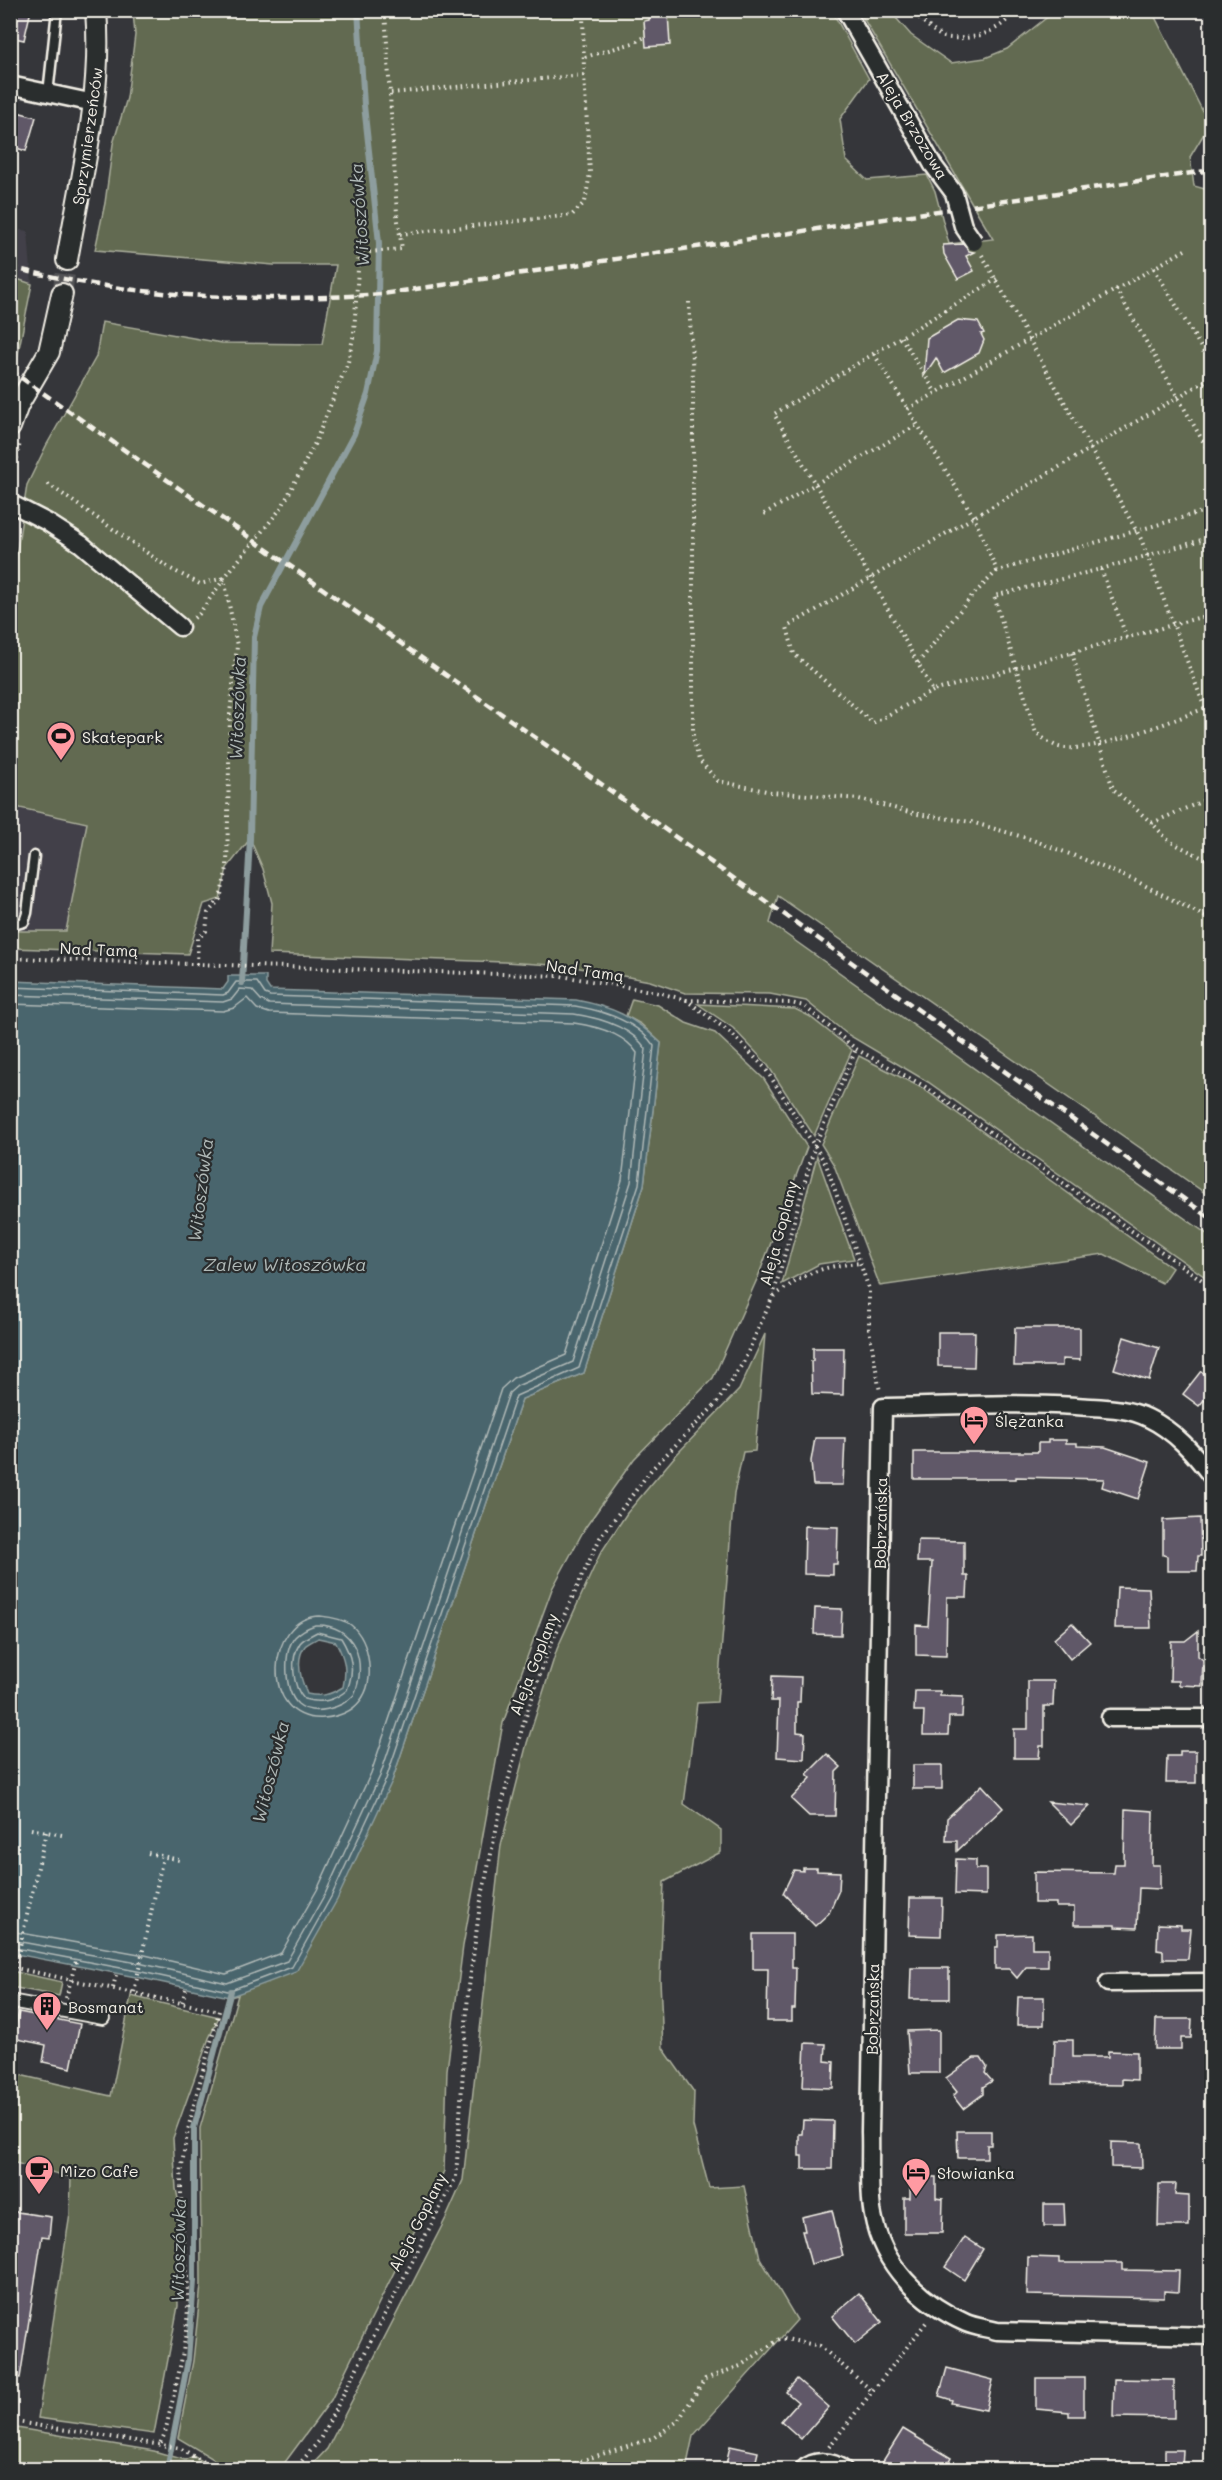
<svg xmlns="http://www.w3.org/2000/svg" width="1222" height="2480" font-family="Mali,sans-serif">
<rect width="100%" height="100%" fill="#35363a"/>
<filter id="ink" filterUnits="userSpaceOnUse"><feTurbulence type="fractalNoise" baseFrequency=".0167" numOctaves="2"/><feDisplacementMap in="SourceGraphic" scale="12" xChannelSelector="R" yChannelSelector="G"/><feConvolveMatrix kernelMatrix="1 2 1 2 8 2 1 2 1" color-interpolation-filters="sRGB"/></filter>
<g filter="url(#ink)">
<g fill="#424048">
<polygon points="10,228 28,231 32,284 11,277"/>
<polygon points="11,806 87,823 66,931 11,931"/>
</g>
<g fill="#626b51" stroke="#abae9c" stroke-width="1.5">
<polygon points="133,11 832,11 869,79 840,119 846,160 867,180 927,175 935,191 949,244 993,239 859,11 890,11 911,35 951,63 985,58 1007,49 1055,11 1152,11 1203,112 1211,117 1211,122 1190,157 1194,186 1212,191 1211,1197 778,896 770,923 1211,1237 1211,1281 928,1082 847,1034 806,1001 770,994 685,993 650,981 569,966 504,962 269,954 272,903 263,869 250,839 227,868 220,899 204,904 188,954 11,948 11,931 66,931 87,823 11,806 10,597 27,485 46,446 96,357 102,322 222,343 322,344 336,265 274,265 95,250 105,203 113,144 127,98 135,35"/>
<polygon points="11,277 32,284 17,358 11,353"/>
<polygon points="632,999 658,1005 686,1023 715,1033 764,1079 807,1147 758,1277 713,1378 634,1459 585,1528 552,1589 503,1723 463,1946 447,2070 444,2171 331,2400 280,2469 230,2469 178,2438 193,2361 201,2285 200,2128 238,1995 229,1997 392,1781 522,1399 584,1373 644,1185 661,1043 641,1024 626,1016"/>
<polygon points="698,1004 795,1009 809,1016 852,1050 814,1136 767,1064 733,1028"/>
<polygon points="859,1056 922,1088 1172,1268 1162,1283 1104,1254 880,1286 834,1165 821,1144"/>
<polygon points="817,1156 854,1259 819,1264 782,1284"/>
<polygon points="765,1334 755,1451 743,1452 734,1493 717,1702 697,1703 684,1804 721,1830 721,1852 664,1882 660,1979 663,2048 694,2092 693,2126 709,2188 744,2186 760,2258 797,2320 693,2436 686,2469 308,2469 327,2449 446,2218 463,2180 501,1845 527,1743 557,1649 600,1554 627,1513 676,1455 739,1390"/>
<polygon points="10,1953 14,1954 11,1971 62,1982 59,1996 11,1987"/>
<polygon points="131,1996 219,2017 209,2038 173,2138 176,2189 181,2213 177,2244 178,2306 154,2434 38,2418 70,2214 71,2177 11,2162 11,2073 111,2096"/>
<polygon points="11,2427 154,2451 185,2460 193,2456 218,2469 11,2469"/>
</g>
<path fill="#49656d" stroke="#8d9d9e" stroke-width="1.5" fill-rule="evenodd" d="M 228,976 L 266,976 L 266,984 L 270,990 L 576,1000 C 613,1007 633,1016 661,1043 L 644,1185 L 584,1373 L 522,1399 L 392,1781 L 337,1900 L 296,1972 L 229,1997 L 141,1978 L 10,1953 L 11,981 L 223,989 L 228,982 ZM 318,1638 L 336,1642 C 345,1659 347,1669 343,1687 C 330,1695 321,1697 307,1694 C 301,1680 295,1659 305,1646 C 308,1643 315,1640 318,1638 Z"/>
<g fill="none" stroke-linecap="round" stroke-linejoin="round">
<g stroke="#b0b9b7" stroke-width="1.5">
<path d="M 10,987 L 223,995 L 228,993 L 236,982 L 257,982 L 265,994 L 270,996 L 575,1006 C 604,1011 637,1021 654,1046 L 639,1184 L 579,1368 L 516,1396 L 386,1779 L 331,1897 L 292,1967 L 228,1991 L 142,1972 L 10,1947"/>
<path d="M 10,995 L 223,1002 L 232,999 L 240,989 L 252,990 L 261,1000 L 269,1004 L 574,1014 C 600,1018 631,1027 646,1049 L 631,1182 L 573,1362 L 517,1386 L 509,1393 L 380,1776 L 325,1894 L 287,1961 L 227,1983 L 143,1964 L 10,1940"/>
<path d="M 10,1004 L 223,1011 L 234,1008 L 247,998 L 257,1009 L 269,1013 L 574,1023 C 595,1026 624,1033 637,1053 L 622,1180 L 566,1355 L 513,1378 L 501,1389 L 371,1773 L 317,1890 L 281,1953 L 226,1974 L 145,1955 L 10,1931"/>
<path d="M 320,1616 C 330,1617 343,1619 351,1625 C 370,1641 376,1681 360,1701 C 352,1712 337,1717 324,1718 C 258,1723 266,1616 320,1616 Z"/>
<path d="M 315,1625 C 355,1623 368,1663 354,1695 C 342,1708 313,1717 298,1704 C 284,1691 283,1651 295,1637 C 300,1632 309,1627 315,1625 Z"/>
<path d="M 317,1632 L 341,1638 C 352,1656 355,1670 347,1690 C 334,1701 321,1704 304,1699 C 292,1686 290,1658 300,1643 C 304,1638 312,1635 317,1632 Z"/>
</g>
<g stroke="#8d9d9e" stroke-width="6">
<polyline points="242,983 250,839 254,637 261,607 354,434 368,394 377,351 379,243 364,105 358,10"/>
<polyline points="167,2470 188,2360 194,2281 194,2128 231,1991"/>
</g>
</g>
<g fill="#605868" stroke="#f4f1e8" stroke-width="1.5">
<polygon points="10,10 31,10 24,40 10,37"/>
<polygon points="668,13 670,45 646,47 644,21 649,20 650,14"/>
<polygon points="10,110 36,117 26,151 10,146"/>
<polygon points="963,244 969,251 974,252 966,256 974,271 958,279 944,254 943,245"/>
<polygon points="958,320 978,322 984,333 981,334 984,340 979,353 944,373 936,358 924,376 927,338"/>
<polygon points="1015,1328 1080,1328 1080,1360 1062,1359 1062,1366 1014,1366"/>
<polygon points="938,1332 975,1332 974,1367 938,1366"/>
<polygon points="1124,1337 1159,1348 1149,1380 1114,1369"/>
<polygon points="813,1348 844,1348 843,1395 812,1394 811,1361 813,1361"/>
<polygon points="1201,1371 1212,1380 1212,1407 1204,1400 1199,1406 1183,1394"/>
<polygon points="815,1438 845,1438 843,1485 813,1485 811,1461"/>
<polygon points="1048,1440 1066,1440 1066,1443 1077,1443 1077,1446 1105,1447 1150,1462 1138,1499 1102,1487 1104,1479 1016,1477 1016,1479 914,1479 914,1452 1038,1452 1038,1443 1048,1443"/>
<polygon points="1200,1518 1201,1556 1198,1556 1197,1571 1167,1571 1167,1556 1163,1555 1163,1520"/>
<polygon points="805,1526 838,1527 837,1564 833,1564 833,1575 804,1574"/>
<polygon points="918,1540 964,1541 964,1576 968,1576 967,1597 947,1597 946,1656 916,1655 916,1625 928,1626 932,1562 917,1562"/>
<polygon points="1117,1587 1149,1588 1151,1628 1115,1628"/>
<polygon points="815,1608 842,1609 841,1635 814,1634"/>
<polygon points="1072,1623 1090,1642 1070,1659 1054,1639"/>
<polygon points="1198,1631 1198,1656 1203,1660 1202,1686 1179,1685 1179,1681 1170,1681 1171,1641 1185,1641"/>
<polygon points="772,1676 801,1677 800,1702 797,1702 797,1732 805,1733 804,1759 777,1757 779,1701 771,1701"/>
<polygon points="1028,1681 1054,1681 1053,1706 1044,1706 1044,1746 1040,1746 1039,1758 1014,1758 1014,1729 1028,1729"/>
<polygon points="915,1691 940,1691 940,1696 963,1697 962,1717 949,1717 948,1735 923,1735 924,1711 914,1711"/>
<polygon points="1180,1751 1196,1751 1196,1783 1166,1783 1167,1756 1180,1756"/>
<polygon points="827,1754 841,1767 836,1772 835,1816 809,1816 791,1799 811,1778 807,1774"/>
<rect x="913" y="1765" width="29" height="24"/>
<polygon points="982,1785 1003,1808 957,1851 957,1841 946,1841 947,1818"/>
<polygon points="1048,1802 1090,1806 1071,1825"/>
<polygon points="1125,1809 1153,1811 1152,1865 1160,1865 1160,1889 1139,1888 1137,1928 1115,1927 1115,1925 1074,1925 1074,1907 1056,1907 1056,1903 1034,1903 1034,1872 1114,1873 1115,1864 1124,1864"/>
<polygon points="956,1859 976,1860 976,1869 986,1869 986,1895 955,1894"/>
<polygon points="803,1868 817,1868 817,1871 840,1872 839,1890 829,1913 815,1926 783,1893 794,1870 803,1871"/>
<polygon points="910,1898 942,1898 941,1936 909,1935"/>
<polygon points="1158,1924 1181,1925 1181,1929 1191,1929 1188,1959 1163,1959 1163,1951 1157,1950"/>
<polygon points="753,1934 792,1934 792,1968 796,1968 795,2009 792,2009 792,2021 767,2021 768,1969 753,1969"/>
<polygon points="1032,1934 1032,1948 1048,1948 1048,1967 1026,1967 1017,1978 1009,1969 995,1969 995,1947 998,1947 998,1935"/>
<polygon points="911,1968 949,1968 949,1999 910,1999"/>
<polygon points="1018,1997 1044,1997 1044,2025 1017,2025"/>
<polygon points="19,2012 80,2024 71,2068 43,2062 46,2045 13,2038"/>
<polygon points="1156,2019 1192,2019 1191,2038 1181,2038 1181,2049 1155,2049"/>
<polygon points="939,2030 939,2073 910,2073 907,2031"/>
<polygon points="1055,2040 1073,2040 1073,2057 1108,2057 1108,2051 1137,2052 1137,2080 1122,2079 1122,2085 1053,2084"/>
<polygon points="805,2043 826,2044 825,2061 834,2062 833,2088 803,2087"/>
<polygon points="974,2058 981,2058 987,2067 985,2073 992,2081 983,2087 983,2094 963,2109 953,2096 957,2092 946,2078"/>
<polygon points="803,2120 833,2121 832,2169 802,2169 802,2156 799,2156 799,2134 802,2134"/>
<polygon points="957,2131 991,2131 991,2145 987,2145 987,2158 958,2158"/>
<polygon points="1111,2142 1141,2143 1142,2168 1111,2167"/>
<polygon points="910,2177 936,2177 936,2198 943,2199 942,2233 904,2233 904,2198 910,2198"/>
<polygon points="1159,2184 1176,2184 1175,2195 1189,2196 1189,2226 1158,2226"/>
<polygon points="1044,2204 1064,2204 1065,2226 1044,2226"/>
<polygon points="832,2210 843,2256 811,2264 802,2231 805,2231 802,2217"/>
<polygon points="10,2211 51,2217 49,2237 42,2236 20,2378 10,2377"/>
<polygon points="965,2237 983,2249 964,2280 945,2267"/>
<polygon points="1028,2257 1059,2258 1059,2263 1122,2263 1122,2270 1179,2271 1178,2292 1164,2291 1164,2298 1027,2295"/>
<polygon points="859,2293 882,2322 855,2344 832,2316"/>
<polygon points="947,2368 993,2380 986,2410 951,2403 952,2400 939,2396"/>
<polygon points="1036,2378 1084,2378 1084,2416 1069,2416 1069,2412 1036,2409"/>
<polygon points="797,2379 829,2407 801,2439 781,2421 798,2402 786,2392"/>
<polygon points="1114,2379 1174,2380 1174,2418 1113,2417"/>
<polygon points="903,2429 951,2458 945,2469 878,2469"/>
<polygon points="730,2446 758,2452 754,2469 725,2469"/>
<polygon points="1165,2450 1183,2450 1182,2469 1165,2469"/>
</g>
<g fill="none" stroke-linecap="round" stroke-linejoin="round">
<polyline stroke="#525254" stroke-width="20" stroke-dasharray="20 10" stroke-linecap="butt" points="62,294 67,260"/>
<g stroke="#f4f1e8" stroke-width="13">
<g id="service">
<polyline points="48,94 57,10"/>
<polyline points="10,926 24,922 27,913 34,856"/>
</g>
</g>
<g stroke="#f4f1e8" stroke-width="16">
<polyline id="pedestrian" points="10,2001 103,2018"/>
</g>
<g stroke="#f4f1e8" stroke-width="21">
<g id="minor">
<polyline points="845,10 933,165"/>
<polyline points="10,85 94,103"/>
<polyline points="10,503 47,522 81,544 180,627"/>
<path d="M 1212,1477 C 1194,1453 1175,1431 1148,1418 C 1126,1407 1100,1408 1076,1406 C 1012,1402 947,1406 883,1407 L 870,2132 C 871,2157 868,2192 873,2215 C 882,2265 920,2303 966,2323 C 975,2327 987,2328 997,2331 L 1212,2336"/>
<polyline points="1110,1718 1212,1718"/>
<polyline points="1108,1983 1212,1982"/>
<path d="M 803,2470 C 814,2459 832,2460 844,2470"/>
</g>
</g>
<g stroke="#f4f1e8" stroke-width="24">
<g id="tertiary">
<path d="M 67,260 C 81,179 103,94 96,10"/>
<polyline points="10,427 18,405 49,352 62,294"/>
</g>
</g>
<g stroke="#f4f1e8" stroke-width="4" stroke-dasharray="1.5 4.5" stroke-linecap="butt">
<path d="M 911,10 C 920,18 934,34 944,37 C 970,42 1002,32 1015,10"/>
<polyline points="585,57 633,43 645,37"/>
<polyline points="391,93 584,75"/>
<polyline points="1212,159 1212,166"/>
<polyline points="400,234 572,215 585,202 590,173 584,75 583,10"/>
<polyline points="1185,250 908,409 974,517 997,571 1212,509"/>
<polyline points="982,255 1141,539 1212,727"/>
<polyline points="1154,268 1212,366"/>
<polyline points="997,279 774,414 870,577 933,691 1212,614"/>
<polyline points="1116,289 1212,457"/>
<polyline points="689,302 693,379 693,737 699,760 718,781 771,792 859,799 917,814 971,822 1030,839 1083,859 1136,881 1212,920"/>
<polyline points="901,337 936,393"/>
<polyline points="874,354 908,409"/>
<polyline points="48,484 169,568 200,584 224,578"/>
<polyline points="11,488 20,442"/>
<polyline points="764,514 917,425"/>
<polyline points="1101,569 1212,537"/>
<polyline points="194,618 199,614 224,579"/>
<path d="M 1127,638 L 1101,569 L 994,596 L 1036,733 C 1042,737 1049,743 1056,746 C 1086,758 1179,717 1212,706"/>
<polyline points="1072,653 1113,789 1152,823 1169,841 1205,859 1212,867"/>
<polyline points="918,663 971,597 997,571"/>
<polyline points="933,691 873,723 794,654 787,627 1212,377"/>
<polyline points="10,695 12,695"/>
<polyline points="1152,823 1212,797"/>
<polyline points="10,958 561,976 656,992 686,1000 731,1033 765,1068 826,1164 869,1289 869,1329 880,1392"/>
<polyline points="197,964 198,938 206,931 208,913 220,899 227,868 230,714 237,646 224,578 282,507 315,443 348,362 354,333 359,253 402,249 397,214 385,10"/>
<polyline points="686,1000 791,1003 804,1006 856,1049 924,1086 1212,1287"/>
<path d="M 774,1296 C 807,1273 819,1266 861,1263"/>
<polyline points="31,1829 62,1835"/>
<path d="M 46,1832 L 15,1968 L 219,2011 C 207,2061 188,2115 182,2166 C 178,2209 187,2251 188,2294 C 189,2341 175,2387 165,2433 L 160,2444"/>
<polyline points="148,1853 179,1860"/>
<polyline points="113,1988 116,1975"/>
<polyline points="134,1992 163,1857"/>
<polyline points="66,1998 76,1961"/>
<polyline points="182,2002 186,1989"/>
<polyline points="10,2421 180,2448 218,2470"/>
<polyline points="829,2447 928,2320"/>
<polyline points="297,2467 351,2467 359,2470"/>
<polyline points="192,2470 193,2456"/>
<polyline points="294,2470 319,2441 456,2177 468,1994 480,1905 501,1807 523,1725 549,1648 600,1538 651,1470 716,1404 743,1363 773,1296 815,1145 856,1049"/>
<polyline points="565,2470 580,2461 653,2438 678,2421 705,2379 740,2366 781,2338 820,2346 872,2391"/>
</g>
<use href="#service" stroke="#2a2d2e" stroke-width="8"/>
<use href="#pedestrian" stroke="#2a2d2e" stroke-width="12"/>
<use href="#minor" stroke="#2a2d2e" stroke-width="16"/>
<use href="#tertiary" stroke="#2a2d2e" stroke-width="20"/>
<g stroke="#f4f1e8" stroke-width="4.5" stroke-dasharray="9 4.5" stroke-linecap="butt">
<path d="M 10,267 C 133,298 257,303 382,294 L 1212,170"/>
<polyline points="10,370 566,759 1212,1219"/>
</g>
<g stroke="#f4f1e8" stroke-width="21" stroke-linecap="butt">
<polyline id="minor-bridge" points="933,165 954,193 963,226 974,242"/>
</g>
<use href="#minor-bridge" stroke="#2a2d2e" stroke-width="16"/>
</g>
</g>
<defs>
<g id="stadium-pin" transform="scale(1.5)"><path d="M0 17L-7.5 6A9.5 9.5 0 1 1 7.5 6Z" fill="#ff9aa2" stroke="#2a2d2e"/><path d="M0-5a6.5 5 0 1 0 0 10a6.5 5 0 1 0 0-10ZM-3.5-1.8h7v3.6h-7Z" fill="#111"/></g>
<g id="hotel-pin" transform="scale(1.5)"><path d="M0 17L-7.5 6A9.5 9.5 0 1 1 7.5 6Z" fill="#ff9aa2" stroke="#2a2d2e"/><path d="M-6-4.5h1.5V1H6V5H4.5V3h-9V5H-6ZM-4 0a1.8 1.8 0 1 1 3.6 0ZM.5 0V-2.5h3Q6-2.5 6 0Z" fill="#111"/></g>
<g id="building-pin" transform="scale(1.5)"><path d="M0 17L-7.5 6A9.5 9.5 0 1 1 7.5 6Z" fill="#ff9aa2" stroke="#2a2d2e"/><path d="M-4-6H4V6H1V3H-1V6H-4ZM-2.5-4.3h1.7v1.8h-1.7ZM.8-4.3h1.7v1.8H.8ZM-2.5-1h1.7V.8h-1.7ZM.8-1h1.7V.8H.8Z" fill="#111"/></g>
<g id="cafe-pin" transform="scale(1.5)"><path d="M0 17L-7.5 6A9.5 9.5 0 1 1 7.5 6Z" fill="#ff9aa2" stroke="#2a2d2e"/><path d="M-5.5-4.5H6V0H3Q3 3.5 0 3.5H-2.5Q-5.5 3.5-5.5 0ZM3-3.2v2h1.7v-2ZM-6 4.5H4V6H-6Z" fill="#111"/></g>
</defs>
<g fill-rule="evenodd">
<use href="#stadium-pin" x="61" y="736"/>
<use href="#hotel-pin" x="974" y="1420"/>
<use href="#building-pin" x="47" y="2006"/>
<use href="#cafe-pin" x="39" y="2170"/>
<use href="#hotel-pin" x="916" y="2172"/>
</g>
<g text-anchor="middle" dominant-baseline="central" stroke-width="4.5" stroke-linejoin="round" paint-order="stroke">
<g font-size="16" fill="#f4f1e8" stroke="#2a2d2e">
<text transform="translate(913 125) rotate(59)">Aleja Brzozowa</text>
<text transform="translate(87 136) rotate(-82)">Sprzymierzeńców</text>
<text transform="translate(99 949) rotate(2)">Nad Tamą</text>
<text transform="translate(585 970) rotate(8)">Nad Tamą</text>
<text transform="translate(778 1233) rotate(-75)">Aleja Goplany</text>
<text transform="translate(880 1523) rotate(-89)">Bobrzańska</text>
<text transform="translate(533 1664) rotate(-69)">Aleja Goplany</text>
<text transform="translate(872 2009) rotate(-89)">Bobrzańska</text>
<text transform="translate(417 2222) rotate(-63)">Aleja Goplany</text>
</g>
<g font-size="16" fill="#f4f1e8" stroke="#2a2d2e" text-anchor="start">
<text x="82" y="736">Skatepark</text>
<text x="995" y="1420">Ślężanka</text>
<text x="68" y="2006">Bosmanat</text>
<text x="60" y="2170">Mizo Cafe</text>
<text x="937" y="2172">Słowianka</text>
</g>
<g font-size="18" font-style="italic" fill="#b0b9b7" stroke="#2a2d2e">
<text transform="translate(359 215) rotate(-94)">Witoszówka</text>
<text transform="translate(237 708) rotate(-88)">Witoszówka</text>
<text transform="translate(200 1190) rotate(-83)">Witoszówka</text>
<text x="285" y="1264">Zalew Witoszówka</text>
<text transform="translate(270 1772) rotate(-76)">Witoszówka</text>
<text transform="translate(178 2250) rotate(-89)">Witoszówka</text>
</g>
</g>
<rect width="1222" height="2480" fill="none" stroke="#2a2d2e" stroke-width="36"/>
<rect x="18" y="18" width="1186" height="2444" fill="none" stroke="#f4f1e8" stroke-width="2" filter="url(#ink)"/>
</svg>
